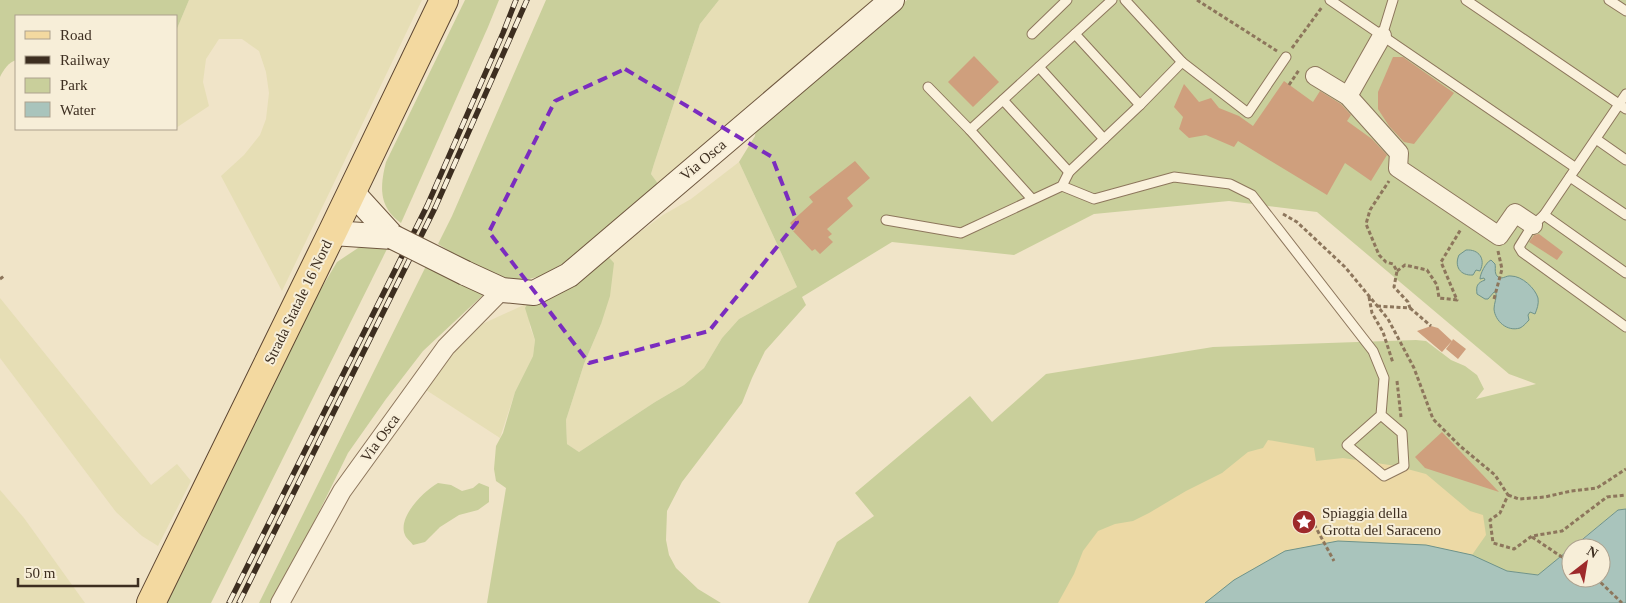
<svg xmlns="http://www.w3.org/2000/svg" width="1626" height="603" font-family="'Times New Roman',serif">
<rect width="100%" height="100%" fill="#f0e4c8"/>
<g fill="#e6deb5">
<polygon points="189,0 422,0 282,291 221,176 244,155 260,135 266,119 269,93 266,72 259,51 242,39 219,39 206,59 203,82 209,106 176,128 176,31"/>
<polygon points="719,0 873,0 659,185 651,174 654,164 700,24"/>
<polygon points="739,162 797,287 739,319 722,338 704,368 684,385 655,402 579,452 567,444 566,420 584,364 601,324 605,253 624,237 640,232 663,215 691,199"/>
<polygon points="0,298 151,485 177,464 191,481 158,546 142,536 116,512 0,358"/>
<polygon points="528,303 530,327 535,340 533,356 515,392 500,438 423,388 460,342 480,325"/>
<polygon points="0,490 24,518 85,603 0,603"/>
</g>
<g fill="#c9cf9b">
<path d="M 0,0 L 189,0 L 176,31 L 176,16 L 16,16 L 16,60 C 8,63 4,69 0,77 Z"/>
<path d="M 465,0 L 499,0 L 488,27 L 401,223 C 378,207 380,186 386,162 Z"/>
<polygon points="546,0 719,0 700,24 654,164 651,174 659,185 587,247 564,263 541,276 517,282 471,264 438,244 452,216"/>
<polygon points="907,0 1626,0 1626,509 1618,510 1538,575 1507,571 1211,603 808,603 837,542 874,516 855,493 970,396 992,422 1046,374 1213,347 1416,340 1426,341 1451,360 1465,366 1477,375 1484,389 1476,399 1536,384 1509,374 1317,212 1229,201 1094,214 1014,255 892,242 802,297 806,305 765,351 752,378 742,403 682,482 667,511 666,540 669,555 676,568 698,589 721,603 487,603 506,488 496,481 494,469 496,446 503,433 515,392 533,356 535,340 525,308 528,303 605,253 614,263 610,296 601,324 584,364 566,420 567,444 579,452 655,402 684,385 704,368 722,338 739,319 797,287 739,162 755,136 756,128"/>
<polygon points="364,244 389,245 211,603 166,603 310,307 337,262"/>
<polygon points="427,264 484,294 423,351 386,399 348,453 274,603 259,603"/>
<path d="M 438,483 L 451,485 L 462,491 L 473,488 L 479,483 L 489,487 L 489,502 L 478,510 L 459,515 L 440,527 L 425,542 L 413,545 C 411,542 406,538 405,535 C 397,517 424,491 438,483 Z"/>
</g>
<polygon fill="#ecd9a5" points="1268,440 1314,448 1316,461 1343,458 1396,466 1426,474 1470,511 1483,515 1486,535 1472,555 1426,545 1338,541 1285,551 1234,580 1205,603 1058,603 1074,574 1083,551 1098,531 1115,524 1133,521 1149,513 1186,491 1222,473 1248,452 1263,448"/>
<g fill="#a9c4bc" stroke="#6f938a">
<path d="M 1466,250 C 1479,249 1486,259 1480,271 L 1476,270 L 1473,275 C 1460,276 1454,266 1459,255 Z"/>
<path d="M 1491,260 L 1495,264 C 1496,268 1494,272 1497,276 C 1501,281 1506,275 1511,276 C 1522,276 1535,288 1538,298 C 1539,304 1537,309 1535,314 L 1530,312 L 1528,315 L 1529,320 C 1526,323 1524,326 1520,328 C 1507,332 1495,321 1494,309 C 1494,303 1497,298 1496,293 L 1494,292 L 1488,299 L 1485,299 L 1477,294 C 1476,286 1477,283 1485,280 L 1484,278 L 1480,279 C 1480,274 1486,262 1491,260 Z"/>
<polygon points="1626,509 1626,603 1205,603 1234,580 1285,551 1338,541 1426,545 1472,555 1507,571 1538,575 1571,548 1571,578 1601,578 1601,548 1572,548 1618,510"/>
</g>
<g fill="#cf9f7d">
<polygon points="974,56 999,82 973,107 948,82"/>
<polygon points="1393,57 1403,57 1454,93 1414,144 1404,142 1389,126 1378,109 1378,92"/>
<polygon points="1284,81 1313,102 1320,91 1341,104 1351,115 1347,121 1372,139 1387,155 1371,181 1345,163 1327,195 1238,141 1234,147 1206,135 1189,138 1179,129 1183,117 1174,107 1184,84 1199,102 1211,98 1219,108 1239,116 1253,126"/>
<polygon points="855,161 870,178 847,198 853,206 827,229 832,234 828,237 833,242 820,254 815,249 812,251 793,231 795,230 790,223 813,202 809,197"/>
<polygon points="1539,234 1563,252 1557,260 1529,242 1534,235"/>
<polygon points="1431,326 1438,328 1452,341 1453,339 1466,349 1458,359 1446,349 1452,341 1442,352 1417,331"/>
<polygon points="1442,432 1499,492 1425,468 1415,457"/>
</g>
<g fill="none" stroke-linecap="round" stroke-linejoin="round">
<g stroke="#8d765c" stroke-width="11">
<g id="lane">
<polyline points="1125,0 1182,62 1248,113 1286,57"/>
<polyline points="1330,0 1576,168"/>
<polyline points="1466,0 1626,109"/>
<polyline points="1609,0 1626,11"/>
<polyline points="1032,34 1067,0"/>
<polyline points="1075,34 1140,105"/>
<polyline points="1382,36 1393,0"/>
<polyline points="1039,67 1104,139"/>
<polyline points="928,87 970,130 1032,199"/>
<polyline points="1626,94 1544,215 1532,226 1519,247 1522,252 1626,327"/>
<polyline points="1003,100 1069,172"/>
<polyline points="970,130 1112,0"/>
<polyline points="1596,139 1626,160"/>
<polyline points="1570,177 1626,215"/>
<polyline points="1062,186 1094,199 1174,177 1230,184 1252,195 1373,351 1384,378 1381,415 1347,445 1384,476 1404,466 1402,433 1381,415"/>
<polyline points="1544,215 1626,273"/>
<polyline points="886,220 961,233 1062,186 1069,172 1140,105 1182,62"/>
</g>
</g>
<g stroke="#8d765c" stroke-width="20">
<g id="street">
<polyline points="1315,76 1348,96 1399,153 1398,168 1499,236 1515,213 1533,225"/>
<polyline points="1348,96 1382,36"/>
<polyline points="280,603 342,491 446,347 502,290"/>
</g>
</g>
<g stroke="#6f573f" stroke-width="26">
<g id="secondary">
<polyline points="352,192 393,237"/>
<polyline points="332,233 393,237"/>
<polyline points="465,273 502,290 534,293 569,275 892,0"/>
</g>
</g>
<g stroke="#5b4430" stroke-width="30">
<polyline id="primary" points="151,603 332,233 444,0"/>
</g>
<g stroke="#8d765c" stroke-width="3" stroke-dasharray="4 2.5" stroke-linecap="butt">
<polyline points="1197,0 1277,51"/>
<polyline points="1292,48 1322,7"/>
<polyline points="1289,85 1299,70"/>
<polyline points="1283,214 1297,222 1345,267 1388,319 1414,368 1433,419 1460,446 1495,475 1508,495 1500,513 1490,520 1493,543 1514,549 1532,536 1562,531 1607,497 1626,495"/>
<polyline points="1397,271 1405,265 1427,270 1437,285 1439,298 1457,300 1441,262 1461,229"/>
<polyline points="0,279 4,276"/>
<polyline points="1369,297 1372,313 1383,332 1393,363"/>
<polyline points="1494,299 1502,269 1498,251"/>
<polyline points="1377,306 1410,308 1408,302 1394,287 1397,271 1393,264 1386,262 1379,255 1366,224 1370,210 1389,181"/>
<polyline points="1410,308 1431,326"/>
<polyline points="1397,381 1401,417"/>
<polyline points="1508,495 1519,499 1545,497 1571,491 1597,488 1626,469"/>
<polyline points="1308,513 1334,561"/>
<polyline points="1532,537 1571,563"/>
<polyline points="1596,578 1622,603"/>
</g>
<use href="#lane" stroke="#faf1dc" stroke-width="9"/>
<use href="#street" stroke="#faf1dc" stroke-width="18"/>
<use href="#secondary" stroke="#faf1dc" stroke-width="24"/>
<use href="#primary" stroke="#f3d9a0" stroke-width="28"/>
<g stroke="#3d2e20" stroke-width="5.5">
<g id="rail">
<polyline points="229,603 427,206 503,33 516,0"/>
<polyline points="239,603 435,208 527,0"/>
</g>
</g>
<use href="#rail" stroke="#f7eed8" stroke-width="4" stroke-dasharray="11" stroke-linecap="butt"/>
<g stroke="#6f573f" stroke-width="26" stroke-linecap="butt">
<polyline id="secondary-bridge" points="393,237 465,273"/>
</g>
<use href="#secondary-bridge" stroke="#faf1dc" stroke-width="24"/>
</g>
<path fill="none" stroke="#7b2cbf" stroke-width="4" stroke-dasharray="10 6" stroke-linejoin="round" d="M 625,69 L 772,157 L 797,222 L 709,331 L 589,363 L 489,232 L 555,101 Z"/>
<defs>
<g id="sight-disc" transform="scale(1.25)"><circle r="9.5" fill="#9e2a2b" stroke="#f7eed8"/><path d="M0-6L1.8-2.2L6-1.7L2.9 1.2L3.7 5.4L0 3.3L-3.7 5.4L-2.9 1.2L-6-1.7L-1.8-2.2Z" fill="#fff"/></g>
</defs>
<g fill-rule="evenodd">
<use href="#sight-disc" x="1304" y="522"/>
</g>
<g text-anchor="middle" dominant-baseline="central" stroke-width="4" stroke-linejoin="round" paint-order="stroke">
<g font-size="15" fill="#3d2e20" stroke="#f7eed8">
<text transform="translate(703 160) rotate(-40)">Via Osca</text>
<text transform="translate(298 302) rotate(-64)">Strada Statale 16 Nord</text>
<text transform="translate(380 438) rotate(-54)">Via Osca</text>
</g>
<g font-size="15" fill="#3d2e20" stroke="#f7eed8" text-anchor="start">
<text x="1322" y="513">Spiaggia della<tspan x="1322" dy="17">Grotta del Saraceno</tspan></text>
</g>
</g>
<rect x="15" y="15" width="162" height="115" fill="#f7eed8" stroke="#ada18e"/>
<rect x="25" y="31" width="25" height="8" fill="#f3d9a0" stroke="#ada18e"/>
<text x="60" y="40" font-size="15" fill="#3d2e20">Road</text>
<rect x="25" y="56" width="25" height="8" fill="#3d2e20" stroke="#ada18e"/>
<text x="60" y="65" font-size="15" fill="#3d2e20">Railway</text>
<rect x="25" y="78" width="25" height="15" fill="#c9cf9b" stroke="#ada18e"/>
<text x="60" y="90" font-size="15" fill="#3d2e20">Park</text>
<rect x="25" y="102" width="25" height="15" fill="#a9c4bc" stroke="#ada18e"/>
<text x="60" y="115" font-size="15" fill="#3d2e20">Water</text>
<g transform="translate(1586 563) rotate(31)"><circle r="24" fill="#f7eed8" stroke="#ada18e"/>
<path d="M0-4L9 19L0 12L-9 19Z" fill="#9e2a2b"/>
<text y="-8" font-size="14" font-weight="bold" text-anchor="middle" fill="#3d2e20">N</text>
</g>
<path d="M18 578v8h120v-8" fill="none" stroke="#3d2e20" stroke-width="2.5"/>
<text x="25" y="578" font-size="15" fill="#3d2e20" stroke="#f7eed8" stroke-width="4" paint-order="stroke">50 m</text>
</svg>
